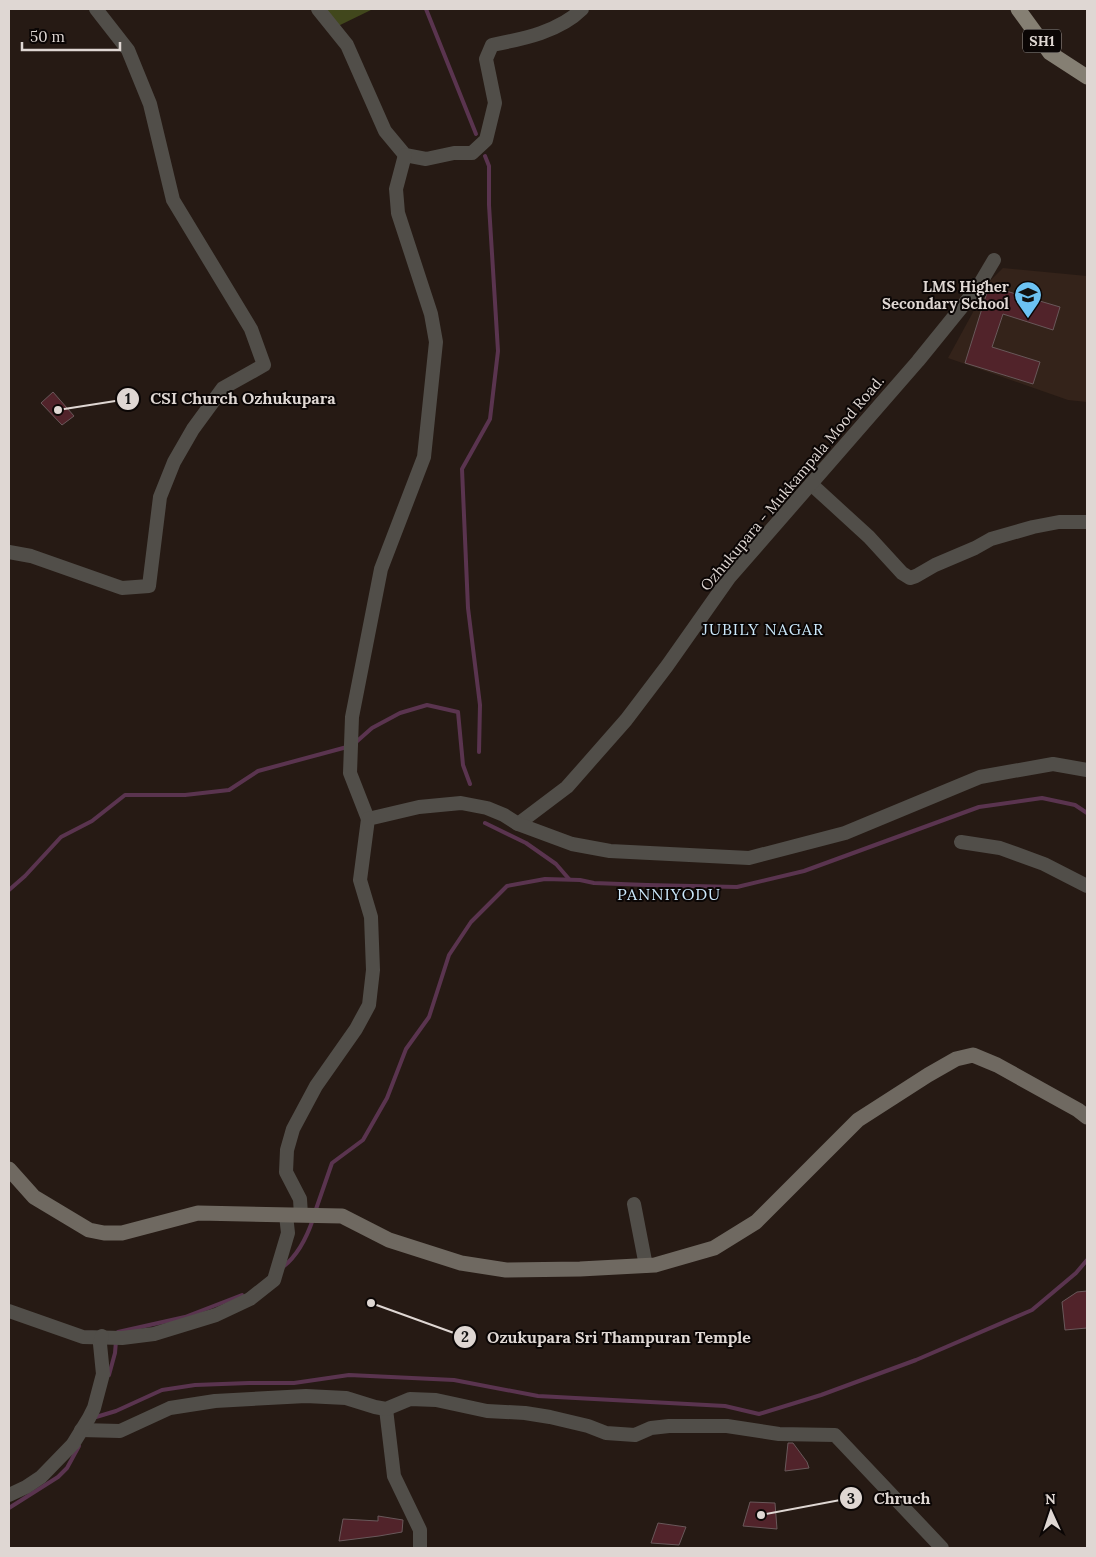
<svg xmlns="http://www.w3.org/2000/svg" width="1096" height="1557" font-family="Lora,serif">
<rect width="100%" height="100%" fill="#261a14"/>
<polygon fill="#34231a" points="1003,268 1087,276 1087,402 1068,400 948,358 990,281"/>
<polygon fill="#41471c" points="320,9 373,9 336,27"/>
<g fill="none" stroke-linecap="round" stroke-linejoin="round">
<g stroke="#5a344f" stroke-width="4">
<polyline points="426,9 476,134"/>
<polyline points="355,743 372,728 400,713 427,705 458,712 463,765 470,784"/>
<polyline points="479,752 480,705 468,608 462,469 490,419 498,351 489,205 489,166 485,156"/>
<polyline points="485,823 526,843 556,864 569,879"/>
<polyline points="9,890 25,876 61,837 92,821 125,795 185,795 229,790 258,771 347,747"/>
<polyline points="315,1212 332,1163 363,1140 387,1098 406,1049 429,1017 449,955 471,922 507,886 545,879 580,880 594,883 647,885 737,887 804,871 979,807 1042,798 1075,805 1087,813"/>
<path d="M 283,1267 C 298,1255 307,1237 313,1219"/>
<polyline points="118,1332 185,1317 242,1295"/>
<polyline points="109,1375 115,1353 116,1341"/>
<polyline points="96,1417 116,1411 162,1390 195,1385 249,1383 294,1383 349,1375 454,1380 538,1396 725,1406 759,1414 821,1395 916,1360 1032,1310 1076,1273 1087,1260"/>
<polyline points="9,1508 58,1477 67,1468 79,1446"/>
</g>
</g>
<g fill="#51232a" stroke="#69585a">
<polygon points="989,286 1060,307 1053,330 1003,314 992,347 1040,362 1033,384 965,363"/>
<polygon points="53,392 74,416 62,425 41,403"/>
<polygon points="1087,1291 1087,1328 1065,1330 1062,1302 1077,1292"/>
<polygon points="788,1443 793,1443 807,1462 809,1468 785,1471"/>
<polygon points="750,1502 775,1503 777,1529 743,1526"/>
<polygon points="378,1516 403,1520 402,1532 379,1536 339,1541 343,1519 378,1521"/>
<polygon points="658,1523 686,1527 679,1545 651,1543"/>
</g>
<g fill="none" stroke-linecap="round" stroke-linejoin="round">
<g stroke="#514e49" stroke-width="14">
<path d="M 318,9 L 347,45 L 385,131 L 405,155 L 426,159 L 454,153 L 472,153 L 486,140 L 495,103 L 486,59 L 492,45 C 522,39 559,32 582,9"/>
<polyline points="811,484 869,537 902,573 910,578 916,576 935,565 975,548 991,539 1033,527 1059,522 1087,522"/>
<polyline points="9,552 31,556 122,588 149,586 160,497 174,462 193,429 223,388 264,365 251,329 173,200 150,104 128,50 96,9"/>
<polyline points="368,819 350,773 352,717 381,569 424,457 436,342 431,314 398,213 396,189 405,155"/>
<polyline points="518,824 567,787 626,720 667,666 729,578 918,361 978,287 994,260"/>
<polyline points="961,842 1000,848 1044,864 1087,886"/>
<polyline points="634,1204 646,1266"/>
<polyline points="301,1215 300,1199 286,1172 287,1150 293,1129 316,1086 356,1029 369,1005 373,970 371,917 360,880 368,819 419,807 461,803 487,808 504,815 518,824 572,844 610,851 749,858 845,833 980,777 1053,764 1087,770"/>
<polyline points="9,1311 83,1337 122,1338 154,1334 216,1315 250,1299 274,1280 288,1233 286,1215"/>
<polyline points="386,1409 394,1476 420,1530 420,1548"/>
<polyline points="81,1430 120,1431 170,1408 215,1401 306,1396 346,1398 375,1407 386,1409 410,1399 436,1400 487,1411 525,1413 550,1417 588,1426 606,1433 635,1435 651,1428 669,1426 727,1426 779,1434 835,1435 942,1548"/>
<polyline points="9,1495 26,1487 41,1477 73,1444 89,1418 94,1408 103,1374 100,1344 102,1336"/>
</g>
<polyline stroke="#6f6961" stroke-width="15" points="9,1169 34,1197 89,1230 104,1233 122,1233 198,1213 342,1216 389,1240 461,1263 506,1270 580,1269 655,1265 714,1248 756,1222 858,1120 928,1075 956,1059 973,1055 997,1065 1078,1110 1087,1117"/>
<polyline stroke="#857f73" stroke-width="15" points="1018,9 1050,53 1087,77"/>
</g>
<defs>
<g id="school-pin" transform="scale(1.4375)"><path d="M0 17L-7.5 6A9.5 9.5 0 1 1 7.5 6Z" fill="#6cc2f3" stroke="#0b0605"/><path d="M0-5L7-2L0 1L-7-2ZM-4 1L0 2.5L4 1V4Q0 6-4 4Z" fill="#111"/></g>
</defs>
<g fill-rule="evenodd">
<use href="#school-pin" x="1028" y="295"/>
</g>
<g text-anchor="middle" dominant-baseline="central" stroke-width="4" stroke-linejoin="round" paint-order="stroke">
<rect fill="#0b0605" stroke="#9f9895" stroke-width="1" x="1023" y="29.5" width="38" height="23" rx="4"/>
<g font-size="14" font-weight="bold" fill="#dfd7d3">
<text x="1042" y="41">SH1</text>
</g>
<g font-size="15" font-weight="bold" fill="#dfd7d3" stroke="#0b0605" text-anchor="end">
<text x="1009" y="286">LMS Higher<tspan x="1009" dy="17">Secondary School</tspan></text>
</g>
<g font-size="15" fill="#dfd7d3" stroke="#0b0605">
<text transform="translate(792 483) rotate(-50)">Ozhukupara - Mukkampala Mood Road.</text>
</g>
<g font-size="16" letter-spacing="1" fill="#cce9fc" stroke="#0b0605">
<text x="763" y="629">JUBILY NAGAR</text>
<text x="669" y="894">PANNIYODU</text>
</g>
</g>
<path fill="none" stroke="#dfd7d3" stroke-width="2" d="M58 410L128 399M371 1303L465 1337M761 1515L851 1498"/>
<g fill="#dfd7d3" stroke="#0b0605" stroke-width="2">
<circle cx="58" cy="410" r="5"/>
<circle cx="371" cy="1303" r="5"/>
<circle cx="761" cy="1515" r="5"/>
<circle cx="128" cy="399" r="12"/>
<circle cx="465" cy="1337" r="12"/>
<circle cx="851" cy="1498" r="12"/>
</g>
<g font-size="15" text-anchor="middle" font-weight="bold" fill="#111">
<text x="128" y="404">1</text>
<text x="465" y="1342">2</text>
<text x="851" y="1504">3</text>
</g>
<g font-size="16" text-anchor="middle" font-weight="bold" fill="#dfd7d3" stroke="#0b0605" stroke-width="4" stroke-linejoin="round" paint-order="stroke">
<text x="243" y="404">CSI Church Ozhukupara</text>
<text x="619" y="1343">Ozukupara Sri Thampuran Temple</text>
<text x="902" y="1504">Chruch</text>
</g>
<rect width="1096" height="1557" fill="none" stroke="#dfd7d3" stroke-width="20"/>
<g transform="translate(1051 1512) rotate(357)" stroke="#0b0605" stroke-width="4" paint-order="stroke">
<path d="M0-4L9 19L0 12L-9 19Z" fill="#dfd7d3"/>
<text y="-8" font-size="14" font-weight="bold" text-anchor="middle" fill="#dfd7d3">N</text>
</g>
<path d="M22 42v8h98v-8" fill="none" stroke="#dfd7d3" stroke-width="2.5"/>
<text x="30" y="42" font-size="15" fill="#dfd7d3" stroke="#0b0605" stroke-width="4" paint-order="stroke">50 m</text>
</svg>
